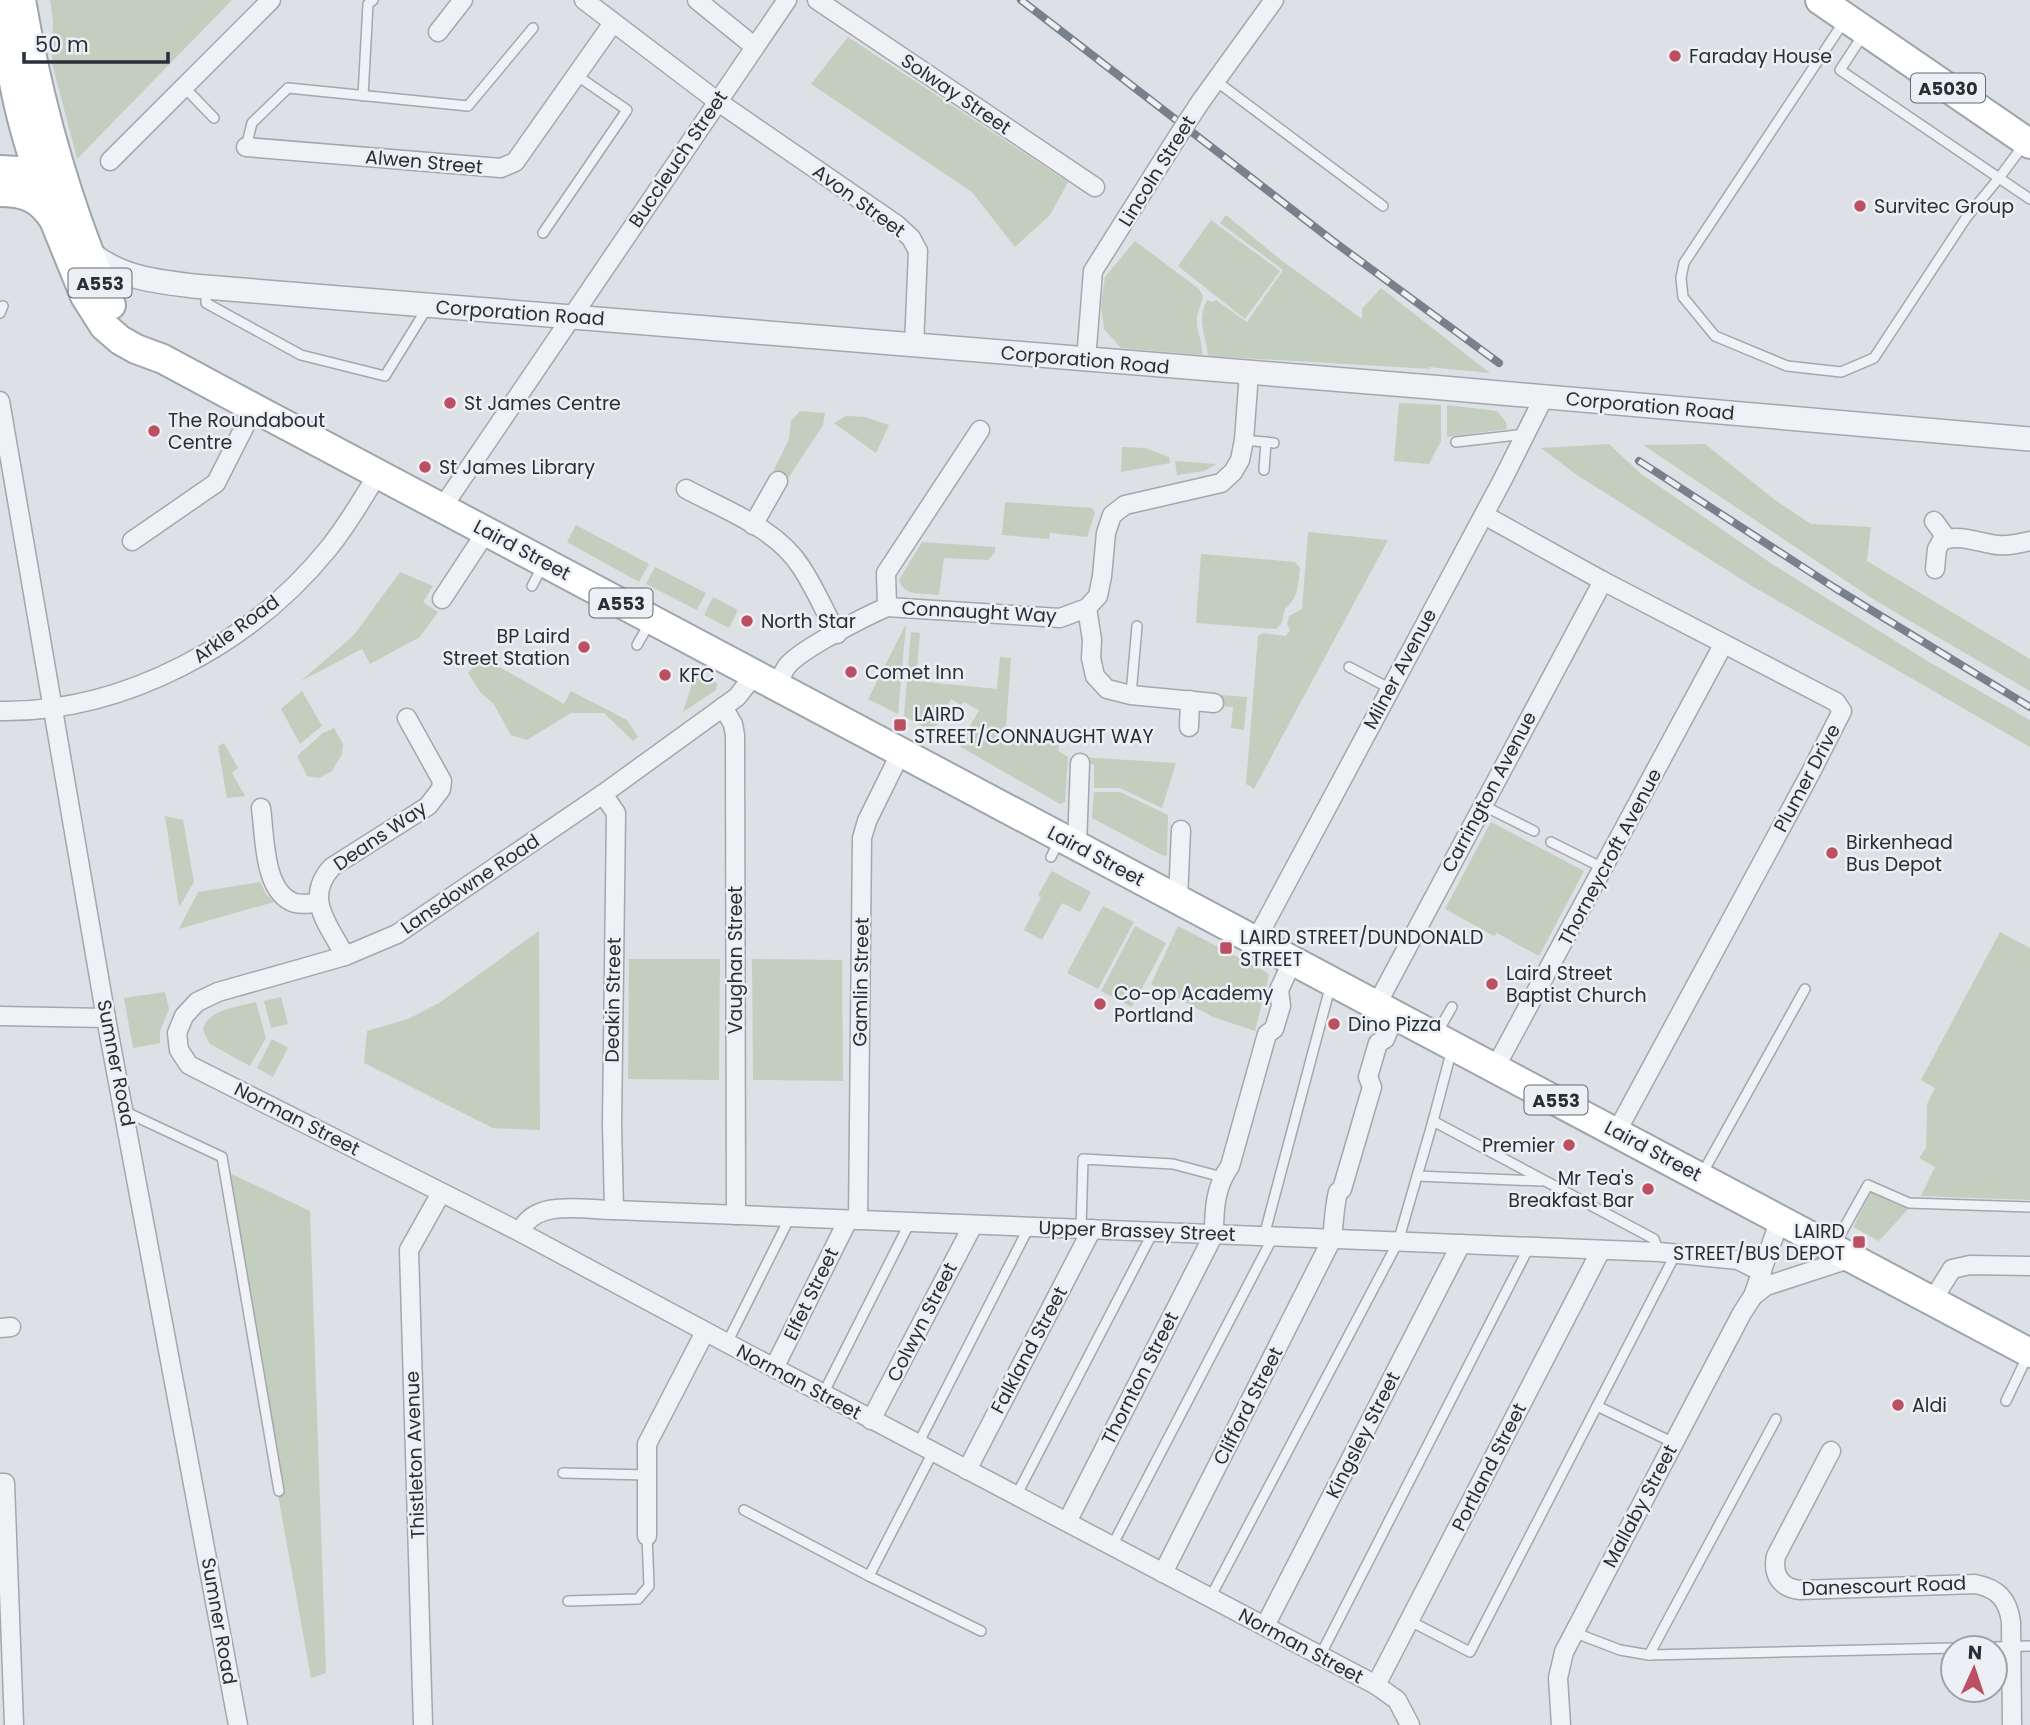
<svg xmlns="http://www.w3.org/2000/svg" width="2030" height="1725" font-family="Poppins,sans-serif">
<rect width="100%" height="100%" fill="#dde0e5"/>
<g fill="#c3cebf">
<polygon points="50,0 232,0 77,159 52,63 53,21"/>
<polygon points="848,37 1068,182 1050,215 1015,247 972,192 811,84"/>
<path d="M 1226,215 L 1281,260 L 1362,319 L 1362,309 L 1381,288 L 1490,373 L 1429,367 L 1431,369 L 1208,356 C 1206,333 1196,322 1207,300 L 1212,302 L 1216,300 L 1247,322 L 1283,270 L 1220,223 Z"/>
<polygon points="1211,220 1280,271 1245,319 1178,266"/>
<path d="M 1135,241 L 1199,289 L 1203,296 C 1202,304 1197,311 1197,319 C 1196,332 1203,341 1202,355 L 1121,348 L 1104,329 L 1101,306 L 1105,277 Z"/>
<polygon points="1399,403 1441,405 1441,441 1429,464 1394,461"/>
<polygon points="1447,405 1497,411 1506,422 1507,429 1447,437"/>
<polygon points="800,411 825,413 823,425 787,480 773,472 789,439 791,421"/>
<polygon points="846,416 865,417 889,425 876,453 834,423"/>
<polygon points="1609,444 1640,473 1772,564 1929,662 2030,720 2030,747 1752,586 1577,475 1541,448"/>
<polygon points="1705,444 1775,500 1811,524 1871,527 1867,561 2030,659 2030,691 1876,601 1643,445"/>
<polygon points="1122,447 1145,448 1169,457 1170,463 1121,472"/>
<polygon points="1175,461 1216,464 1204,471 1177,475"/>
<polygon points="1005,502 1092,508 1095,513 1087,537 1050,533 1049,539 1002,535"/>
<polygon points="576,525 649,564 639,582 567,542"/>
<polygon points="1308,532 1388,540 1254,789 1246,784 1258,636 1263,633 1286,636 1290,630 1287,624 1289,616 1302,609"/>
<path d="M 922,542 L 995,547 L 995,552 L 988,560 L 944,558 L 939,595 C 925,593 903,597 899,580 Z"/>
<path d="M 1201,554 L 1295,562 L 1300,568 C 1298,586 1298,598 1285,609 L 1281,624 L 1276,629 L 1196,623 Z"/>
<polygon points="655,567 706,593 697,610 646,584"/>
<polygon points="400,572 433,586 423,602 438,612 420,637 370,664 362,649 301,681 354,635"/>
<polygon points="713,597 738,610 729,628 704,615"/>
<polygon points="906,624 898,714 868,699"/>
<polygon points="911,632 920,633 916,681 997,689 1000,657 1011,658 1005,739 1059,745 1058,751 1068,757 1065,802 1060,804 959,746 979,710 964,702 961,705 951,699 933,732 904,716"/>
<polygon points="470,650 564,704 571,691 627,720 638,737 633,741 604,713 571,713 527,740 511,735 493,703 481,693 468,673 472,669"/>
<polygon points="696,672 717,683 716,690 683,712"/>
<polygon points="302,691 322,726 300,744 281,709"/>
<polygon points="1220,695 1247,697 1244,730 1231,728 1233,707 1219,706"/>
<polygon points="334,728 343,744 342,754 332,771 319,778 307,776 297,756 323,733"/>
<polygon points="224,743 238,768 232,773 245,796 227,798 218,746"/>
<polygon points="1081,757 1176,763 1162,808 1120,788 1094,788 1094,765"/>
<polygon points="1094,792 1120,792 1168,815 1167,855 1164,856 1092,818"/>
<polygon points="165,816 183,820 194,882 179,907"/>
<polygon points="1491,822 1584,871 1539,956 1497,933 1494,936 1445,909"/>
<polygon points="1052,871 1091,892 1080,912 1062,903 1042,940 1024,930 1041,897 1038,895"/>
<polygon points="260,882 266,894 274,902 179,929 198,892"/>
<polygon points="1103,906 1134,922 1098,989 1067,973"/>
<polygon points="1135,926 1166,943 1132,1007 1101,991"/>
<polygon points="1178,926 1266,972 1269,975 1255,1031 1213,1017 1151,984"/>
<polygon points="539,931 540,1130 493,1128 364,1063 367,1031 408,1019 439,1003"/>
<polygon points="2000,932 2030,948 2030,1200 1921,1196 1935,1167 1919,1158 1926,1148 1927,1104 1935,1088 1921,1080"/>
<polygon points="629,959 720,959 719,1080 628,1079"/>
<polygon points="752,959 842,960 843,1081 753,1080"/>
<polygon points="165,992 169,1009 160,1031 160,1043 133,1048 124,998"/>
<polygon points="281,997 288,1024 271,1028 264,1001"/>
<path d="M 256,1002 L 266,1038 L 250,1066 L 210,1044 L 203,1030 C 207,1009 238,1007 256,1002 Z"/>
<polygon points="272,1039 288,1048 273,1077 257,1068"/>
<polygon points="219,1168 310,1211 326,1673 311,1678"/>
<polygon points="1871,1192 1900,1206 1910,1207 1879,1241 1853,1227"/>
</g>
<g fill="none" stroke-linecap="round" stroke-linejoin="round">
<g stroke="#a3a7ae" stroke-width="12">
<g id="service">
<polyline points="1845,20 1684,263 1681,278 1683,297 1715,336 1787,366 1841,372 1874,358 1966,218 1999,178 2030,199"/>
<polyline points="1863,35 1840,70 1999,178 2025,143"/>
<polyline points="1216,81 1383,206"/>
<polyline points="185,88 214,118"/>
<polyline points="363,96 368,4 373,0"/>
<polyline points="246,147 252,123 288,88 468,106 533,28"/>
<polyline points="543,233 627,110 576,75"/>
<polyline points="207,287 206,303 301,355 385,376 427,308"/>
<polyline points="0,313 3,306"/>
<polyline points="1244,440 1274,443"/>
<polyline points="1456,442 1526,434"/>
<polyline points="1264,470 1266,442"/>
<polyline points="532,586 542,567"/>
<polyline points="637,645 649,624"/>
<polyline points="1349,667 1389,688"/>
<polyline points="1131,695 1137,626"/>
<polyline points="1482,805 1534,831"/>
<polyline points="1551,842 1603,868"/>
<polyline points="1051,857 1060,839"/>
<polyline points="1437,1033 1452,1007"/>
<polyline points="126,1112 222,1157 279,1491"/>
<polyline points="1433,1121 1452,1049"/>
<polyline points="1702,1174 1805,989"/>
<polyline points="1417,1176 1541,1181"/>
<polyline points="1081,1229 1083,1159 1173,1164 1222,1177"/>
<polyline points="1264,1236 1331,984"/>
<polyline points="1834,1246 1868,1185 1909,1203 2030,1207"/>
<polyline points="727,1343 790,1217"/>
<polyline points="823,1394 910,1222"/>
<polyline points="2006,1401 2027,1357"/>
<polyline points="1597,1406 1674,1443"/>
<polyline points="918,1444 1029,1227"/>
<polyline points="563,1473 646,1475"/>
<polyline points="1016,1496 1153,1232"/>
<polyline points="744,1510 869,1576 933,1452"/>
<polyline points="1112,1546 1273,1237"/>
<polyline points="869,1576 981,1631"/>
<polyline points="1210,1598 1398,1242 1433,1121 1654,1239 1659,1252"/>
<polyline points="568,1601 638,1599 649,1586 647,1536"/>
<polyline points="1410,1621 1470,1652 1676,1253"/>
<polyline points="1573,1632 1620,1650 1649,1655 1953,1648"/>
<polyline points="1958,1648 2030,1646"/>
<polyline points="1649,1655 1776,1419"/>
<polyline points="1320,1656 1529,1247"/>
</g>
</g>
<g stroke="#a3a7ae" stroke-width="21">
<g id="minor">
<polyline points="584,0 717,101 897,225 911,238 918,251 914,346"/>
<polyline points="697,0 755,47"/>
<polyline points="817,0 1095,187"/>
<polyline points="438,32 463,0"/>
<polyline points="1201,101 1274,0"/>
<polyline points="246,147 501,168 515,162 613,23"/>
<polyline points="110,161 271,0"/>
<polyline points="1086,360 1093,271 1178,136"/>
<polyline points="0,401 106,1018 238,1725"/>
<path d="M 686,489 C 725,510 776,528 801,567 C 815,588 825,612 837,634"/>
<polyline points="442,508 787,0"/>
<polyline points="1484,515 1603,581 1836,702 1842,711 1810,774 1617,1131"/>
<polyline points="1934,521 1947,539"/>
<polyline points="753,525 778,481"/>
<polyline points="132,541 216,483 254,408"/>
<path d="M 1935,569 L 1937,549 L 1942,540 C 1960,535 1974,541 1991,544 C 2004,547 2017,544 2030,541"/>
<polyline points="442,599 486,532"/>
<polyline points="887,607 886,573 980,430"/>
<polyline points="1087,608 1092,640 1091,658 1095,676 1107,689 1131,695 1214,703"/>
<polyline points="755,674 737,697 603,794 397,934 345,956 218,992 197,1002 184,1016 177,1033 179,1050 189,1065 520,1232 727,1343 1376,1685 1397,1700 1410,1725"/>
<path d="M 777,686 C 780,679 783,672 787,666 C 801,649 864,617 887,607 L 1060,618 L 1087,608 L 1098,596 L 1102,576 L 1106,533 L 1112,515 L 1125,505 L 1221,483 L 1233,472 L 1240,460 L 1244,440 L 1249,373"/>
<polyline points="723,707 733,724 735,735 736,1215"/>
<path d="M 0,711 C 124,713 251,644 328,549 C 347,526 362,499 378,474"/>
<polyline points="1189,727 1190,700"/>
<polyline points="603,794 616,813 612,1124 614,1210"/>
<path d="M 261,808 C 265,836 263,893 295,903 C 302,905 311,903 318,903"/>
<polyline points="1077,846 1080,763"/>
<polyline points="1178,899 1181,830"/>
<polyline points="1256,940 1503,479 1544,397"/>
<path d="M 345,956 C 329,925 303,898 332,867 L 428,806 L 441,789 L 442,781 L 407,718"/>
<polyline points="1377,1004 1603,581"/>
<polyline points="0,1016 106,1018"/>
<polyline points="1495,1068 1723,645"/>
<polyline points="858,1220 862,838 867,821 901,752"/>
<path d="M 520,1232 C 535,1198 583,1210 614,1210 L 1659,1252 L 1738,1260 L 1762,1272"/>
<polyline points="1753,1296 1766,1286 1852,1258"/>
<polyline points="1932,1301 1952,1269 1970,1265 2030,1266"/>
<polyline points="0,1328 11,1327"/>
<polyline points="774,1368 848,1220"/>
<polyline points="871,1420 973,1225"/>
<path d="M 1831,1451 L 1776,1556 C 1772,1575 1781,1588 1800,1590 L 1975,1584 C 1997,1588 2008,1599 2011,1622 L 2012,1725"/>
<polyline points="967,1470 1092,1229"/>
<polyline points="0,1483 5,1483 14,1725"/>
<path d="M 1067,1522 L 1214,1234 C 1214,1210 1215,1187 1230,1166 L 1267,1034 L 1274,1029 L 1281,1006 L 1279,990 L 1293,960"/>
<polyline points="647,1536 647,1444 705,1332"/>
<path d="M 1163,1573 L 1332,1239 C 1334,1223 1334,1208 1338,1192 L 1342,1189 L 1372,1087 L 1368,1077 L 1378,1043 L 1385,1039 L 1395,1014"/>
<polyline points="1265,1626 1461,1244"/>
<polyline points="1376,1685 1601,1250"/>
<polyline points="423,1725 409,1250 441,1193"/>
<polyline points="1561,1725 1558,1678 1564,1652 1742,1313 1753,1296 1780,1219"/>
</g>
</g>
<g stroke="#a3a7ae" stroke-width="26">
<path id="tertiary" d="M 89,252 C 120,278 154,281 193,286 L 1443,388 L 2030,439"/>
</g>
<g stroke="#9ea5af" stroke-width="32">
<g id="primary">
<path d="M 21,0 C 36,88 56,166 88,250 C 96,269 101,288 111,305"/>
<polyline points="1820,0 2030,144"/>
<path d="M 7,1 C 5,74 28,146 52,214"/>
<polyline points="0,170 37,172 52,177"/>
<path d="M 0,192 C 25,192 40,198 54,220 L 85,296 L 104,326 L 120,340 L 136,349 L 163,359 L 254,408 L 2030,1353"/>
</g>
</g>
<use href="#service" stroke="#eff1f4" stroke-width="9"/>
<use href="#minor" stroke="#eff1f4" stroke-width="18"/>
<use href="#tertiary" stroke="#eff1f4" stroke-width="23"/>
<use href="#primary" stroke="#fff" stroke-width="28"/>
<g stroke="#78808c" stroke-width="8">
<g id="rail">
<polyline points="1021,0 1333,241 1499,363"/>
<polyline points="1639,461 1835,588 2030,707"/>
</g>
</g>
<use href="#rail" stroke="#eceff3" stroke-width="5" stroke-dasharray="16" stroke-linecap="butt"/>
<g stroke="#a3a7ae" stroke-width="21" stroke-linecap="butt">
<polyline id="minor-bridge" points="1178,136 1201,101"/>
</g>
<use href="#minor-bridge" stroke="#eff1f4" stroke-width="18"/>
</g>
<g fill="#bd4f63" stroke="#eceff3" stroke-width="2.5">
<circle cx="1675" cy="56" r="7"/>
<circle cx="1860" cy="206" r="7"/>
<circle cx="450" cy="403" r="7"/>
<circle cx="154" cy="431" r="7"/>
<circle cx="425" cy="467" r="7"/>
<circle cx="747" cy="621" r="7"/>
<circle cx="584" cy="647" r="7"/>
<circle cx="851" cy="672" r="7"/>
<circle cx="665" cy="675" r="7"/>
<rect x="893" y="718" width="14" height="14" rx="3.5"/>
<circle cx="1832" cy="853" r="7"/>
<rect x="1219" y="941" width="14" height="14" rx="3.5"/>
<circle cx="1492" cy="984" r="7"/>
<circle cx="1100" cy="1004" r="7"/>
<circle cx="1334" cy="1024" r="7"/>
<circle cx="1569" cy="1145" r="7"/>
<circle cx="1648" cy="1189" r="7"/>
<rect x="1852" y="1235" width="14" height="14" rx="3.5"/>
<circle cx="1898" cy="1405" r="7"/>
</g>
<g text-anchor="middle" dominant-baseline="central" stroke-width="5" stroke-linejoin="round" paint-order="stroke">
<g fill="#eceff3" stroke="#636971" stroke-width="2">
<rect x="1911" y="73.5" width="74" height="29" rx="5"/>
<rect x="68.5" y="268.5" width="63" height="29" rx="5"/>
<rect x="589.5" y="588.5" width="63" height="29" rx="5"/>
<rect x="1524.5" y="1085.5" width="63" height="29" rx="5"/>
</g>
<g font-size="18" font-weight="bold" fill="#282f39">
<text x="1948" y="88">A5030</text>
<text x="100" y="283">A553</text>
<text x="621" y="603">A553</text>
<text x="1556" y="1100">A553</text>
</g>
<g font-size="19" fill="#282f39" stroke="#eceff3" text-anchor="start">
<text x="1689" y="56">Faraday House</text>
<text x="1874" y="206">Survitec Group</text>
<text x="464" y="403">St James Centre</text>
<text x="168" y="420">The Roundabout<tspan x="168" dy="22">Centre</tspan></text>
<text x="439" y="467">St James Library</text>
<text x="761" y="621">North Star</text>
<text x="570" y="636" text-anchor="end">BP Laird<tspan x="570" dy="22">Street Station</tspan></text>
<text x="865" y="672">Comet Inn</text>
<text x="679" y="675">KFC</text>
<text x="914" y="714">LAIRD<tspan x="914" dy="22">STREET/CONNAUGHT WAY</tspan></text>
<text x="1846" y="842">Birkenhead<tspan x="1846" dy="22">Bus Depot</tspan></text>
<text x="1240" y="937">LAIRD STREET/DUNDONALD<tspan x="1240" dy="22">STREET</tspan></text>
<text x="1506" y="973">Laird Street<tspan x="1506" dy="22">Baptist Church</tspan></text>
<text x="1114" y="993">Co-op Academy<tspan x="1114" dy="22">Portland</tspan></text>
<text x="1348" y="1024">Dino Pizza</text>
<text x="1555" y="1145" text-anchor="end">Premier</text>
<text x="1634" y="1178" text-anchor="end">Mr Tea's<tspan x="1634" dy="22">Breakfast Bar</tspan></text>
<text x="1845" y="1231" text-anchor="end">LAIRD<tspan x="1845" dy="22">STREET/BUS DEPOT</tspan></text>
<text x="1912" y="1405">Aldi</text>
</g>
<g font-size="19" fill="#282f39" stroke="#eceff3">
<text transform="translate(956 94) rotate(34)">Solway Street</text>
<text transform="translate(678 159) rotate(-56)">Buccleuch Street</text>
<text transform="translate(424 162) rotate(5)">Alwen Street</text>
<text transform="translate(1157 171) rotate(-58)">Lincoln Street</text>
<text transform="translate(859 201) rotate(36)">Avon Street</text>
<text transform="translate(520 313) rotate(4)">Corporation Road</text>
<text transform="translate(1085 360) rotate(5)">Corporation Road</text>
<text transform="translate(1650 406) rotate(5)">Corporation Road</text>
<text transform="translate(522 550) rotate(28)">Laird Street</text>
<text transform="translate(979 612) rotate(3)">Connaught Way</text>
<text transform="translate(236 629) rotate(-36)">Arkle Road</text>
<text transform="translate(1400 669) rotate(-62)">Milner Avenue</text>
<text transform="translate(1807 778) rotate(-62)">Plumer Drive</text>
<text transform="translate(1489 792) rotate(-62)">Carrington Avenue</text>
<text transform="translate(380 836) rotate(-34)">Deans Way</text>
<text transform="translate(1096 856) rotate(28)">Laird Street</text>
<text transform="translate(1610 857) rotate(-62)">Thorneycroft Avenue</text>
<text transform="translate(470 884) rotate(-34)">Lansdowne Road</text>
<text transform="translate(735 960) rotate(-90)">Vaughan Street</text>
<text transform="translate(861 982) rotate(-89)">Gamlin Street</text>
<text transform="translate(613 1000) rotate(-89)">Deakin Street</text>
<text transform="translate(116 1063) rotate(79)">Sumner Road</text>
<text transform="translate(297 1119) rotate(27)">Norman Street</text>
<text transform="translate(1653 1151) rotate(28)">Laird Street</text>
<text transform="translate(1137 1231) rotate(2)">Upper Brassey Street</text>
<text transform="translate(811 1294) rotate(-64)">Elfet Street</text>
<text transform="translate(922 1322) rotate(-63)">Colwyn Street</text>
<text transform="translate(1029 1350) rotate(-62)">Falkland Street</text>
<text transform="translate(1140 1378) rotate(-63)">Thornton Street</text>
<text transform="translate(799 1382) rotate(28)">Norman Street</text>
<text transform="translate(1248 1406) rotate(-63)">Clifford Street</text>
<text transform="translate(1363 1435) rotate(-63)">Kingsley Street</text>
<text transform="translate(415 1455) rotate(-92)">Thistleton Avenue</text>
<text transform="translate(1489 1467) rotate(-63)">Portland Street</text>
<text transform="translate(1640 1506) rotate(-62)">Mallaby Street</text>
<text transform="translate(1884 1586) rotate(-2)">Danescourt Road</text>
<text transform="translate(219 1621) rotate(80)">Sumner Road</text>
<text transform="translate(1301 1646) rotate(28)">Norman Street</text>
</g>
</g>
<g transform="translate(1974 1669) rotate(3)"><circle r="33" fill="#eceff3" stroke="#9ea2a9" stroke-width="2"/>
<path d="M0-5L12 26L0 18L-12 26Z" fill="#bd4f63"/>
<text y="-10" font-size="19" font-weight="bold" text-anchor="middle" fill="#282f39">N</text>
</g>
<path d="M24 52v10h144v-10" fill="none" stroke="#282f39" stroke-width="3.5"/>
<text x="35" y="52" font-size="21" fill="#282f39" stroke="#eceff3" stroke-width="5" paint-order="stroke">50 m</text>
</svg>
